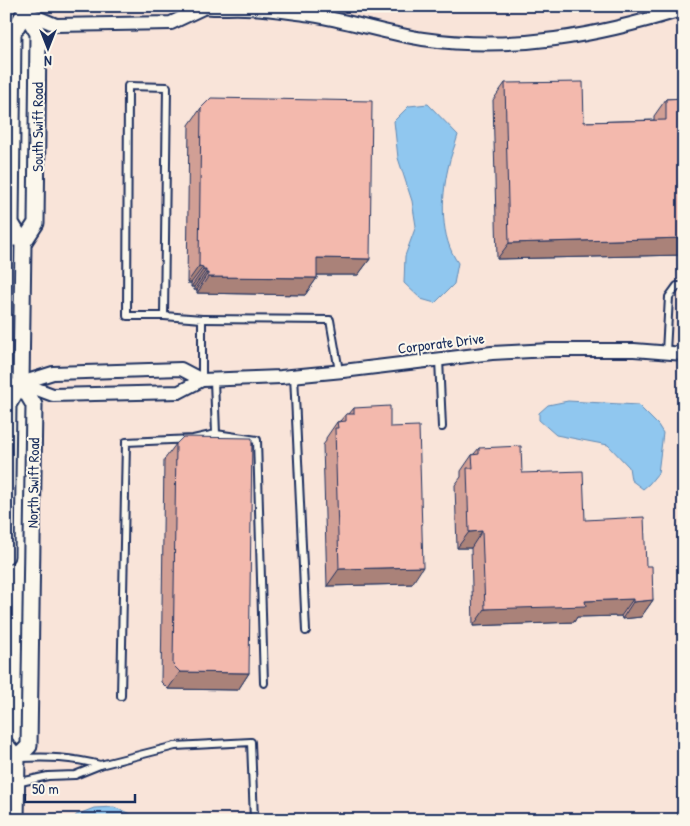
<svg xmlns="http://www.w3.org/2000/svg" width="690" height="826" font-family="'Patrick Hand',sans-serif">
<rect width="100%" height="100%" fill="#fbf7ec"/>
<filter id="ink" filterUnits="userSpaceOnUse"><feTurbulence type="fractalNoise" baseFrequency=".02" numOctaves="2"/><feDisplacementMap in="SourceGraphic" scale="10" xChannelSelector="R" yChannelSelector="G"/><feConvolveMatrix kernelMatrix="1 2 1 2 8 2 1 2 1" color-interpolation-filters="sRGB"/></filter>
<g filter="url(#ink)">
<polygon fill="#f9e4d9" points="34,6 684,6 684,820 20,820"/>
<g fill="#90c7ef" stroke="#618ab5">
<path d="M 428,104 L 458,135 C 455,146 450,157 448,168 C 441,199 440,237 458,263 L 454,284 L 435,303 L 421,299 L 404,283 L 405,256 L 416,226 L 412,201 L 398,158 L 394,121 L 409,106 Z"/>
<polygon points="568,401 638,405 658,425 663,433 658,473 649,484 643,489 631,480 629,467 608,445 556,435 539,420 539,413 548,405"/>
<polygon points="114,807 137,817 137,820 74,820 76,815 94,808"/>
</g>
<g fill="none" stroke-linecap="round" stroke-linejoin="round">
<g stroke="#1b2f5e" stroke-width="10">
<g id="service">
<polyline points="6,242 22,243"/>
<polyline points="164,316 127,316 128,86 167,87 164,316 202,319 202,380"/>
<polyline points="202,319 330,320 339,371"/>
<polyline points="666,352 669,297 677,286 684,286"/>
<polyline points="439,359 442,427"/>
<polyline points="294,375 306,631"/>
<polyline points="6,382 20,383"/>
<polyline points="216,434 257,440 264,683"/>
<polyline points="121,696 126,442 193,439 216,434 214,380"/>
<path d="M 19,758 C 50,757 70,757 100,765"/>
<polyline points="16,783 48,776 75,775 100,765 175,746 251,742 254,820"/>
</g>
</g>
<g stroke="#1b2f5e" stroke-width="16">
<g id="minor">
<path d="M 199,6 C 212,10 230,7 244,8 C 266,8 289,12 312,15 C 349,21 385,33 423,39 C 513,52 598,36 684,9"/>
<polyline points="25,12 56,25 171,23 203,8"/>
<polyline points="21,383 53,373 181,369 202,380 281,377 343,371 492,353 550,350 634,350 684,354"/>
<polyline points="21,383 53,395 179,392 202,380"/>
</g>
</g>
<g stroke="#1b2f5e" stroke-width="19">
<g id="tertiary">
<polyline points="23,243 36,223 38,33 25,12"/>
<polyline points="6,556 8,405 21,383"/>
<polyline points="6,745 17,758"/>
<polyline points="16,820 17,758 29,746 34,405 21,383 23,243 11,223 13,33 25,12 25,6"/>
</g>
</g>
<use href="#service" stroke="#fbf7ec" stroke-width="6"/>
<use href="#minor" stroke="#fbf7ec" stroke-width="12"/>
<use href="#tertiary" stroke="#fbf7ec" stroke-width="15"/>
</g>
<g fill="#d19f95" stroke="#1b2f5e">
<polygon points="505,83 584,122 654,120 654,116 666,99 684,98 684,255 497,259 493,100"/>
<polygon points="201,108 370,259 358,275 317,275 317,278 305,295 197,293 197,290 194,290 194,287 191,287 191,283 187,283 189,125"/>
<polygon points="354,408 390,427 412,584 327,586 323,445 326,441 326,438 337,422 340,421 346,414 349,414"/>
<polygon points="176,444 249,673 238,690 168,689 161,682 164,460"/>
<polygon points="479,448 522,473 646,566 653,600 641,617 622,619 621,616 577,617 574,622 473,626 471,548 457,548 455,485 461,477 461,471 472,455 474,454"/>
</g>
<g fill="#aa8279" stroke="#1b2f5e">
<polygon points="684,238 684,255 497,259 509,243"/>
<polygon points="317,258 370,259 358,275 305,275"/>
<polygon points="199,266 203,267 191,283 187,283"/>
<polygon points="203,270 206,270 194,287 191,287"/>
<polygon points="206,273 208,273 197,290 194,290"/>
<polygon points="208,277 317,278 305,295 197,293"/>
<polygon points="482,531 471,548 457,548 469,532"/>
<polygon points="423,567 412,584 327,586 339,569"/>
<polygon points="633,599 621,616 577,617 574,622 473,626 485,609 585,601"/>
<polygon points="653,600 641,617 622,619 633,602"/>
<polygon points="180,672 249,673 238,690 168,689"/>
</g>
<g fill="#f3b9ad" stroke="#1b2f5e">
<polygon points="583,82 584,122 666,120 666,99 684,98 684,238 509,243 505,83"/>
<polygon points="211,98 372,101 370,259 317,258 317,278 208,277 208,273 206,273 206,270 203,270 203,267 199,266 201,108"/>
<polygon points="390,406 390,427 419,426 423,567 339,569 335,428 338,428 337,422 346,421 346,414 354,414 354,408"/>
<polygon points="183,437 252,438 249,673 180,672 173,665 176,444"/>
<polygon points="521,446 522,473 583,471 585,520 644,517 646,566 652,566 653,600 633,602 633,599 585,601 586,606 485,609 482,531 469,532 467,468 473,468 472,455 479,454 479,448"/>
</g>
</g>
<g text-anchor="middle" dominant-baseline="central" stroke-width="4" stroke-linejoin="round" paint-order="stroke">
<g font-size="15" fill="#1b2f5e" stroke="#fbf7ec">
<text transform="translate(37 127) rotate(-90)">South Swift Road</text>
<text transform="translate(441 343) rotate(-7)">Corporate Drive</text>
<text transform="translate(33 483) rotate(-89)">North Swift Road</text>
</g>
</g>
<rect width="690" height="826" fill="none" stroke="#fbf7ec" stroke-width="25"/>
<rect x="12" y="12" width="665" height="801" fill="none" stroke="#1b2f5e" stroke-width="2" filter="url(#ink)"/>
<g transform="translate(48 48) rotate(180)" stroke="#fbf7ec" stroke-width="4" paint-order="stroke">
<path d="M0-4L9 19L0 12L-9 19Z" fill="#1b2f5e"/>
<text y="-8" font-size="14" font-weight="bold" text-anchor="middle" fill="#1b2f5e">N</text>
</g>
<path d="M25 794v8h110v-8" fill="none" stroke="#1b2f5e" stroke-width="2.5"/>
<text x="32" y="794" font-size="15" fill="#1b2f5e" stroke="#fbf7ec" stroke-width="4" paint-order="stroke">50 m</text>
</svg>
